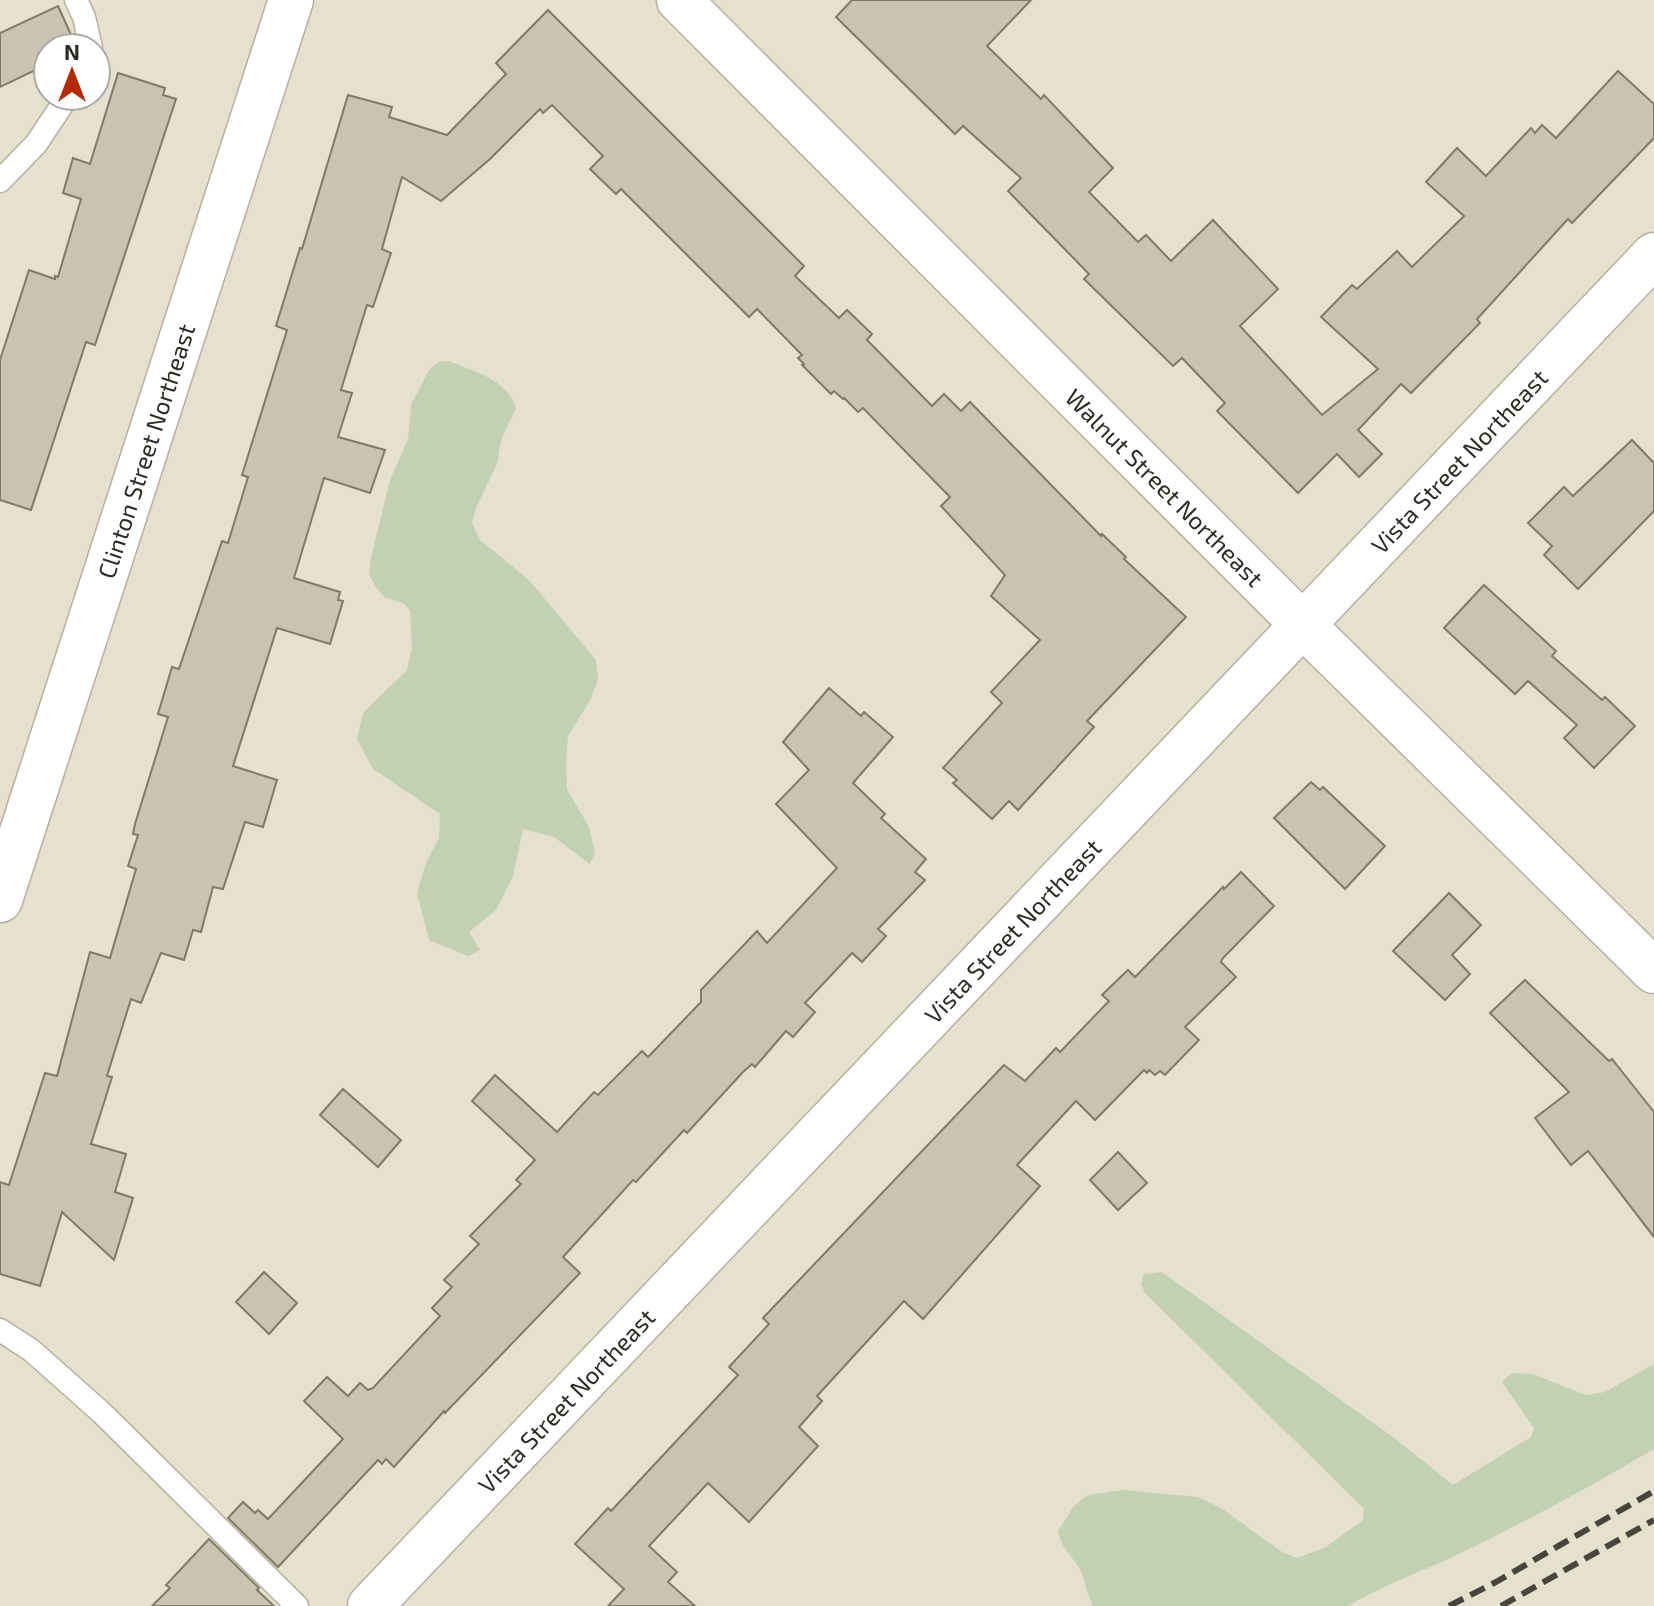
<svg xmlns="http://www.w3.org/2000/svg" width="1654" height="1606" font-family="'Exo 2',sans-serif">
<rect width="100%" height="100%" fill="#e6e0ce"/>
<g fill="#c2d1b2">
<path d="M 449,361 C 475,372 507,379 516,408 L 501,440 L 497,464 L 476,508 L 472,523 L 480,540 L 529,580 L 596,660 L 598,679 L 591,699 L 568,736 L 566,763 L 567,789 L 589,827 L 595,853 L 590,864 L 554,837 L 523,829 L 513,876 L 496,910 L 469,932 L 480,950 L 468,956 L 429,940 L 417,893 L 426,863 L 439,838 L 440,814 L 373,769 L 357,739 L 363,713 L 407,670 L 412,647 L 410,611 L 405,604 L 384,597 L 376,587 L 369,574 L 371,558 L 390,480 L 408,439 L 411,405 L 429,370 L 438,362 Z"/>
<path d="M 1162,1272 L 1393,1437 L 1453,1485 L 1531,1437 L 1534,1428 L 1502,1382 L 1512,1373 L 1532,1374 L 1586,1395 L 1605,1392 L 1654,1364 L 1654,1449 C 1590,1487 1525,1522 1459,1554 C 1421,1572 1385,1584 1348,1606 L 1093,1606 C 1087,1595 1086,1584 1082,1573 C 1075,1558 1061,1549 1058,1531 L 1074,1506 L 1088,1495 L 1123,1490 L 1198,1497 L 1221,1508 L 1282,1552 L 1297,1558 L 1326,1547 L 1363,1520 L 1364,1509 L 1145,1293 L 1141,1284 L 1144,1274 Z"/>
</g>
<g fill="#cac3b2" stroke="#807a6a" stroke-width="2">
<polygon points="852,0 1031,0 987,46 1041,99 1044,95 1113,168 1089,192 1138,242 1146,235 1171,261 1213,220 1278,289 1240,326 1322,415 1378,369 1321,317 1352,285 1357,289 1397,251 1412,267 1464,216 1426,182 1457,148 1486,176 1531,128 1535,133 1542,125 1556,138 1618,71 1654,104 1654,138 1572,223 1568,219 1477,319 1480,323 1411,393 1401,384 1358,430 1382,454 1359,477 1337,454 1298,493 1217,411 1225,403 1182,358 1173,366 1084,279 1089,274 1008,191 1021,178 963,126 955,134 836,17"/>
<polygon points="58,6 77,48 48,48 48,64 0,87 0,33"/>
<polygon points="548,10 804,266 795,276 839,318 847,310 872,334 867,340 932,406 944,394 961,411 970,402 1101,536 1102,534 1126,557 1124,559 1186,617 1087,721 1094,727 1018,810 1009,801 992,819 953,783 957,780 943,768 1002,703 991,692 1040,640 991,596 1005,575 941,506 950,497 863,408 858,412 844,398 843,399 834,391 831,394 802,365 804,364 798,358 802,355 757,309 749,317 621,189 616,194 590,169 603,156 552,105 543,113 540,109 490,159 441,201 402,177 382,249 391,253 373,307 367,305 341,390 352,393 338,437 385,450 370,493 324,478 294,578 340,592 338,600 343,601 330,644 277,628 233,766 277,780 263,827 245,822 223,889 213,887 201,932 193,930 184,960 161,953 141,1003 131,999 107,1076 112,1077 91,1144 126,1154 115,1192 133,1198 114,1260 62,1212 40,1286 0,1274 0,1182 9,1185 45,1073 57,1076 90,952 110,958 136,869 128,866 138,835 133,834 135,824 168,717 158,714 172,667 179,669 222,541 228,543 248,477 242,475 287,330 276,326 300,248 302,249 348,95 392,107 389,117 447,135 506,74 496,63"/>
<polygon points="118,73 165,88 163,95 176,99 95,345 86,342 31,510 0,500 0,360 29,270 55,279 55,276 58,277 81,199 63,193 73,158 90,164"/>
<polygon points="1632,440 1654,463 1654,511 1578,589 1544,555 1552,546 1528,523 1564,487 1573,496"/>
<polygon points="1484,585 1556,651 1552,656 1602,700 1605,697 1635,726 1594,768 1564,738 1577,725 1528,681 1515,694 1444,628"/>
<polygon points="829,688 861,716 864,712 893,737 853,783 885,814 881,818 926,859 915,872 925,880 878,929 886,936 862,962 852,953 805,1003 815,1012 793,1037 786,1031 755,1067 752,1064 743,1072 687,1133 684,1130 636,1182 633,1180 563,1257 580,1273 445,1413 444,1411 394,1467 386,1459 382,1464 378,1460 278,1567 228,1518 243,1502 255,1513 258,1510 268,1519 343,1439 304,1401 327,1377 348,1396 360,1383 368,1390 373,1388 440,1316 432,1308 452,1287 444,1280 479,1244 470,1236 521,1184 516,1180 535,1160 472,1101 495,1075 557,1132 594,1092 598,1095 642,1051 648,1057 701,1002 701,990 757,931 767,943 837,868 776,804 809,770 783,742"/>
<polygon points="1311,782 1320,790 1323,787 1385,846 1345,889 1274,818"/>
<polygon points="1241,872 1274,906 1223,958 1221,962 1236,977 1185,1027 1199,1040 1165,1075 1160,1071 1155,1075 1149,1070 1147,1073 1144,1070 1095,1120 1076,1101 1017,1165 1040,1186 923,1319 904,1301 817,1396 822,1401 799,1427 818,1446 749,1522 708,1483 649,1546 677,1572 668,1582 695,1606 608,1606 624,1589 575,1544 608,1508 611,1511 738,1375 729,1367 769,1324 763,1318 1004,1065 1025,1081 1056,1048 1060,1052 1109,1001 1102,995 1128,970 1135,977 1223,887 1224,889"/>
<polygon points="1449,893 1481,925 1452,955 1470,974 1445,1000 1393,951"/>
<polygon points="1525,980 1609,1061 1612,1059 1654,1112 1654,1237 1588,1151 1571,1165 1535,1118 1569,1092 1490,1013"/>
<polygon points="343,1089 401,1140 378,1167 320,1115"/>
<polygon points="1118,1152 1147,1183 1118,1210 1090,1180"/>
<polygon points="264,1272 297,1303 269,1334 236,1302"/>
<polygon points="209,1539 259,1588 257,1590 274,1606 152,1606 170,1588 166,1585"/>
</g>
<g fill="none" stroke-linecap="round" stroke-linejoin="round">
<g stroke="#b7b09f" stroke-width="25">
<g id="service">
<polyline points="76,0 84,17 91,48"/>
<polyline points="0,181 36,144 68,96"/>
<polyline points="0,1330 31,1350 102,1413 297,1606"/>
</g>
</g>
<g stroke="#b7b09f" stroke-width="47">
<g id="minor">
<path id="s1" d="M 679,0 L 1303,625 L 1654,971"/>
<path id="s2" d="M 0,900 L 291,0"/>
<path id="s3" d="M 370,1606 L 1654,255"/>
</g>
</g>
<use href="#service" stroke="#fff" stroke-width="22"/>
<use href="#minor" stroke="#fff" stroke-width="44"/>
<g stroke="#48453c" stroke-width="6" stroke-dasharray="16 8" stroke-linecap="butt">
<polyline points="1449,1606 1496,1582 1654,1491"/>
<polyline points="1501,1606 1654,1520"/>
</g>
</g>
<g text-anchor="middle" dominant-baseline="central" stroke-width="7" stroke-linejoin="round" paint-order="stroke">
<g font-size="24" fill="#2c2a23" stroke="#fff">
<text stroke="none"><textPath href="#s2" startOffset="472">Clinton Street Northeast</textPath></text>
<text stroke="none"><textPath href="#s3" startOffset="1580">Vista Street Northeast</textPath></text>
<text stroke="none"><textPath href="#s1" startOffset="688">Walnut Street Northeast</textPath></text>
<text stroke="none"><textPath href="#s3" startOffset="932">Vista Street Northeast</textPath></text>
<text stroke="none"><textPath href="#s3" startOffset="284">Vista Street Northeast</textPath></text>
</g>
</g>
<g transform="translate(72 72)"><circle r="38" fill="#ffffff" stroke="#abaaa7" stroke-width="2"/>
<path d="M0-6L14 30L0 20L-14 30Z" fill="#b52a00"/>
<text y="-12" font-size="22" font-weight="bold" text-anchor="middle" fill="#2c2a23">N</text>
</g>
</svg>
